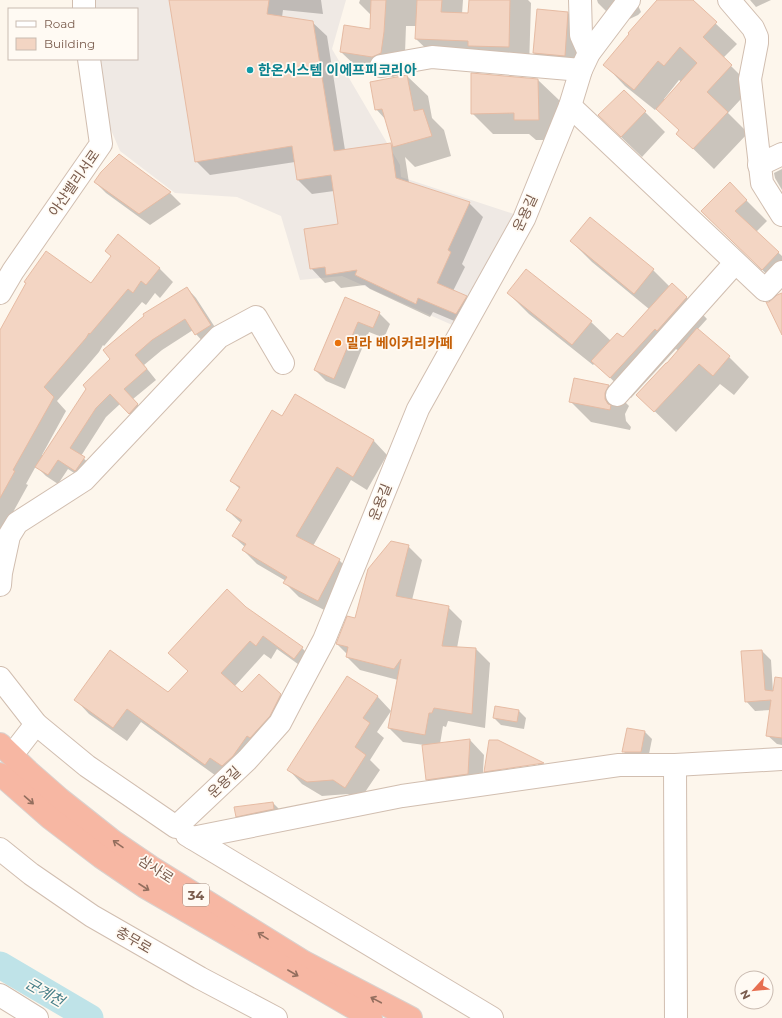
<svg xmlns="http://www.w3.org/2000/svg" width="782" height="1018" font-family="Montserrat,'Noto Sans KR',sans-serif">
<rect width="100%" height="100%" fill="#fdf6ec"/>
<polygon fill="#efe9e4" points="93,0 346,0 332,49 400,165 401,177 517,215 459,328 342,276 300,280 281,216 237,197 175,193 120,151 106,118 97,59 137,59 137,9 94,9"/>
<g fill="#0003" fill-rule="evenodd">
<polygon points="170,0 321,0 323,14 283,10 282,17 312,22 327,36 345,150 391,144 394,147 386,120 376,109 407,76 428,96 432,118 444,130 451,156 415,167 405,157 409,183 469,203 483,217 462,264 465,267 453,291 466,297 480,311 471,328 433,312 430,317 370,289 365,285 341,288 334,281 325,283 311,268 339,225 334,191 312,194 298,180 295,162 210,175 196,161"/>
<polygon points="360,0 463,0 462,14 469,14 470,0 528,0 531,3 529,67 437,59 416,39 417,26 406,26 405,53 402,74 393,77 362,72 341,52 371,30 371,15 359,3"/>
<polygon points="597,0 637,0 636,1 641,12 638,15 619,24 598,3"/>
<path d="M 658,0 L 691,0 L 737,44 L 723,58 L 752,87 L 728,113 L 748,133 L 714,169 L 678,134 L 680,131 L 657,108 L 655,110 L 625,86 L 605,65 ZM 679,80 L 682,82 L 666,100 L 664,99 Z"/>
<polygon points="750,0 771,0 756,7"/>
<polygon points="567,12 588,33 585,76 555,74 534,53"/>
<polygon points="538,80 559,100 559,140 536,140 529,134 493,134 472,113"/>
<polygon points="624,91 665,132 642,157 620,136"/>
<polygon points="119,156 170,193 181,204 150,225 106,193 95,182"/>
<polygon points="782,169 782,190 775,178 774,173"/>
<polygon points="730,184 767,221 756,232 782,256 782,289 723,232"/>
<polygon points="119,235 160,269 173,282 160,298 155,293 146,305 142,302 104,346 103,345 99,352 57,401 66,411 42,455 43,456 187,288 196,298 220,335 205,344 196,334 193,330 162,350 144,365 156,380 133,399 147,415 139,423 120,404 106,417 81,456 94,468 85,480 68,469 58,484 46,476 36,466 26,484 28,485 12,514 0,575 0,332 91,285 112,257"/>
<polygon points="571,241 653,270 670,287 672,284 687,298 707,319 697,330 729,357 749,377 734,395 720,384 676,432 638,395 679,351 676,349 631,398 595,363 593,365 529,314 508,293 591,322 611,341 623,339 649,309 592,262"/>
<polygon points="346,298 379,313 390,324 384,338 369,332 345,389 326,381 315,370"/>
<polygon points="575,379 609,386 629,406 625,414 626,421 631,427 630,430 591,422 570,401"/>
<polygon points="295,395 374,441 387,455 367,490 351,480 313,546 339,560 353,574 332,614 299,597 285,583 286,581 257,564 243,550 245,547 233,536 241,523 227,510 240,489 231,481 283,417"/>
<polygon points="408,546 422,560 412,600 448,607 462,621 457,648 476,649 490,663 485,728 448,721 446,727 443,726 440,744 470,740 484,755 482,788 442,794 427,779 424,745 403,742 389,728 398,680 360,670 347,657 347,654 337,644 356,620"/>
<polygon points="245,608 302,648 316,662 309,672 277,649 271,659 264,654 234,687 242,694 280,695 294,709 219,778 141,722 127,741 89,714 76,700 168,694 189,672"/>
<polygon points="762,651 771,660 773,692 782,694 782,745 777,744 767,735 771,710 755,711 746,701"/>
<polygon points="377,696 391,711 377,732 384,738 370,760 380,770 359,801 348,794 322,796 302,784 288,769"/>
<polygon points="519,711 526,718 524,729 501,725 494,718"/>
<polygon points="627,729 645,732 652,739 648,759 631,759 624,752"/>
<path d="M 498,741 L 544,764 L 557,777 L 499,786 L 485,771 ZM 538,763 L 538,765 L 501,770 L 501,768 Z"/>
<polygon points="273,803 280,810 244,823 237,816"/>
</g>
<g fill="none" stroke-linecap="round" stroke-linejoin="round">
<polyline stroke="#bfe3e8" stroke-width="27" points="0,965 90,1018"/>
</g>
<g fill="#f3d5c3" stroke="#e6bba3">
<polygon points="169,0 269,0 267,14 313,21 334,151 391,143 396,178 470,202 448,250 451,252 437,283 467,296 456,314 418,298 416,304 355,275 357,270 326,275 325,267 310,269 304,229 338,224 331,175 297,180 292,146 195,162"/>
<polygon points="371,0 386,0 384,32 381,53 372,57 340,52 344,25 370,29"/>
<polygon points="417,0 442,0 441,12 468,13 469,0 510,0 509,47 468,46 468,41 415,39"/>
<polygon points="657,0 693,0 717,22 703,37 732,65 707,92 728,112 693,149 676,134 679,130 656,109 697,63 680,47 664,66 658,61 634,90 603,65 629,34 628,33"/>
<polygon points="537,9 568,12 565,56 533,53"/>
<polygon points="471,73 538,79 539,120 514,120 514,113 471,114"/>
<polygon points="407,75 414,111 423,109 432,136 393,147 382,109 375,110 370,82"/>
<polygon points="624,90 646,111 621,137 598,115"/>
<polygon points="119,154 171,192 139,214 94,182 101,172"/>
<polygon points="730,182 747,200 735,211 779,252 762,270 701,211"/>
<polygon points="590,217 654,269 634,294 570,241"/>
<polygon points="118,234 160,268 146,285 141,281 133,293 128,289 90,334 89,333 86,338 44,387 54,397 13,470 15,471 0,498 0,330 26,283 24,282 46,251 91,283 111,256 105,251"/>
<polygon points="526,269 592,321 572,345 507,293"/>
<polygon points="672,283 687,297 657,331 655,329 610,378 591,361 617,333 623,337"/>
<polygon points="187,287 211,325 195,335 185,319 152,340 135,355 147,369 124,389 138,404 129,414 110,394 96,408 70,448 85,457 76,470 75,471 58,460 48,475 35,467 86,389 83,385 110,359 103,350 144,316 143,314"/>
<polygon points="782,293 782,335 766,302 769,302 777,295"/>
<polygon points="345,297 380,312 373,328 358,322 334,379 314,370"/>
<polygon points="697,328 730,356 713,376 699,364 654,412 636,395 666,363 667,363"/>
<polygon points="574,378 609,385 605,393 605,399 608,404 611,405 610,410 569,402"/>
<polygon points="295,394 374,440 353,477 337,467 296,536 340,559 318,601 283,583 287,577 242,550 246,544 232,536 242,520 226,510 240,487 230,481 272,410 282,416"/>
<polygon points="391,541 409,545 396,596 449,606 442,646 476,648 472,714 434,708 432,713 429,713 425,735 388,728 401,659 394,669 346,657 348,647 336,644 347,616 355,618 368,569"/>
<polygon points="227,589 246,607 303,647 294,659 263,636 256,646 250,641 221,673 242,692 259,674 281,694 270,716 250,738 247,736 233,756 222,766 210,758 205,765 127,709 113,728 74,700 110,650 168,692 188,671 168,653"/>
<polygon points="762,650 765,690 773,691 775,677 782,678 782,738 766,736 771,700 745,702 741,651"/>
<polygon points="347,676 378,696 363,718 370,723 355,747 366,755 345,788 333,780 307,782 287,770"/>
<polygon points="495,706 519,710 517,722 493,718"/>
<polygon points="627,728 645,731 641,752 622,752"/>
<polygon points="470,739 468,774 426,780 422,745"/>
<polygon points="489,740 498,740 544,763 484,772"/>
<polygon points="273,802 274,809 236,817 234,807"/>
</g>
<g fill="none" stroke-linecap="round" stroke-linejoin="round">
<g stroke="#d1beb0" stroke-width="24">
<g id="minor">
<polyline points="84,0 84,9"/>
<polyline points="580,0 581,35 589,53"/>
<polyline points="729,0 753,28 757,37 757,43 750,79 762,183 782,215"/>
<polyline points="381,66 432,57 581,70"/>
<polyline points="570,106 765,290 782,272"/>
<polyline points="759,165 782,154"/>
<polyline points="0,293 13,271 101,144 89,59"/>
<polyline points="617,395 735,263"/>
<polyline points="0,585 1,573 9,536 17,523 84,480 219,337 256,317 283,363"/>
<polyline points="0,678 36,724 87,766 176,827 247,760 280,723 293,698 324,640 418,409 524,219 570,106 581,70 589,53 629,0"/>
<polyline points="19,746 36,724"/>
<polyline points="675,765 676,1018"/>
<polyline points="187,835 492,1018"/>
<polyline points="192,838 402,796 619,765 675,765 782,759"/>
<polyline points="0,849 31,874 92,916 200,978 276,1018"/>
<polyline points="0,995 37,1018"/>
</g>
</g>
<g stroke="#dad1cd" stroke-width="24">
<g id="highway">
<polyline points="0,744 28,771 60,799 113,841 151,867 304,962 411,1018"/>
<polyline points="0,774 50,818 101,857 145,887 371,1018"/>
</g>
</g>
<use href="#minor" stroke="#fff" stroke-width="22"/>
<use href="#highway" stroke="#f7b7a3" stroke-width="22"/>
</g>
<defs><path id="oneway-shaft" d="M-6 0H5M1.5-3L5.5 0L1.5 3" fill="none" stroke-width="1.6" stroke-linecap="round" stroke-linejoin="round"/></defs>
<g stroke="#936e5e">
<use href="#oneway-shaft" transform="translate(29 800) rotate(41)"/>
<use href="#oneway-shaft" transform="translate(118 844) rotate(-145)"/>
<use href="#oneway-shaft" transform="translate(144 887) rotate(33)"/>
<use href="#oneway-shaft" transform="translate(263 936) rotate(-148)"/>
<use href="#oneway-shaft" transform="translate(293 973) rotate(30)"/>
<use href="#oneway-shaft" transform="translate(376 1000) rotate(-152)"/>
</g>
<circle fill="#0f9aa8" stroke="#fffaf3" stroke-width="1.5" cx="250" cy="70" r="4"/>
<circle fill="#e8710a" stroke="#fffaf3" stroke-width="1.5" cx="338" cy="343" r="4"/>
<g text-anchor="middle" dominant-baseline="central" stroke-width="3.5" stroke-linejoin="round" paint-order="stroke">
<rect fill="#fffaf3" stroke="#a28b7f" stroke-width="1" x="183" y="884" width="26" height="22" rx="3"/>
<g font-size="13" font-weight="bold" fill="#7a5c4d">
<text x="196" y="895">34</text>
</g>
<g font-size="14" font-weight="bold" fill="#0d838f" stroke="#fffaf3" text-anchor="start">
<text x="258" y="70">한온시스템 이에프피코리아</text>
</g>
<g font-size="14" fill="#7a5c4d" stroke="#fffaf3">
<text transform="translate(74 183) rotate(-55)">아산밸리서로</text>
<text transform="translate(525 213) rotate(-65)">운용길</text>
<text transform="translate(380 502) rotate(-68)">운용길</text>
<text transform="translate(224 782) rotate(-43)">운용길</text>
<text transform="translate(156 869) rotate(33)">삼사로</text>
<text transform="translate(134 940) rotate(30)">충무로</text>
</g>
<g font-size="14" font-weight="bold" fill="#c56008" stroke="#fffaf3" text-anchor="start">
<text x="346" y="343">밀라 베이커리카페</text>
</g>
<g font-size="15" font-style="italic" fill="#437c86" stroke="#fffaf3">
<text transform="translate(45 992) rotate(30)">군계천</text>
</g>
</g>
<rect x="8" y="8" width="130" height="52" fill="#fffaf3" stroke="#cabbb1"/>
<rect x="16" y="21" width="20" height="6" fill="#ffffff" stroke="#cabbb1"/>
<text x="44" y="28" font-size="12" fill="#7a5c4d">Road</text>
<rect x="16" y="38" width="20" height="12" fill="#f3d5c3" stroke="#cabbb1"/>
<text x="44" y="48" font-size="12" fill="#7a5c4d">Building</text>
<g transform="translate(754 990) rotate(243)"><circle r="19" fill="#fffaf3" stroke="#cabbb1"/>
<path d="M0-3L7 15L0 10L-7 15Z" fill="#e76f51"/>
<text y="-6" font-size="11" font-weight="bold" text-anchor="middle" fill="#7a5c4d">N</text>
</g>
</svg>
